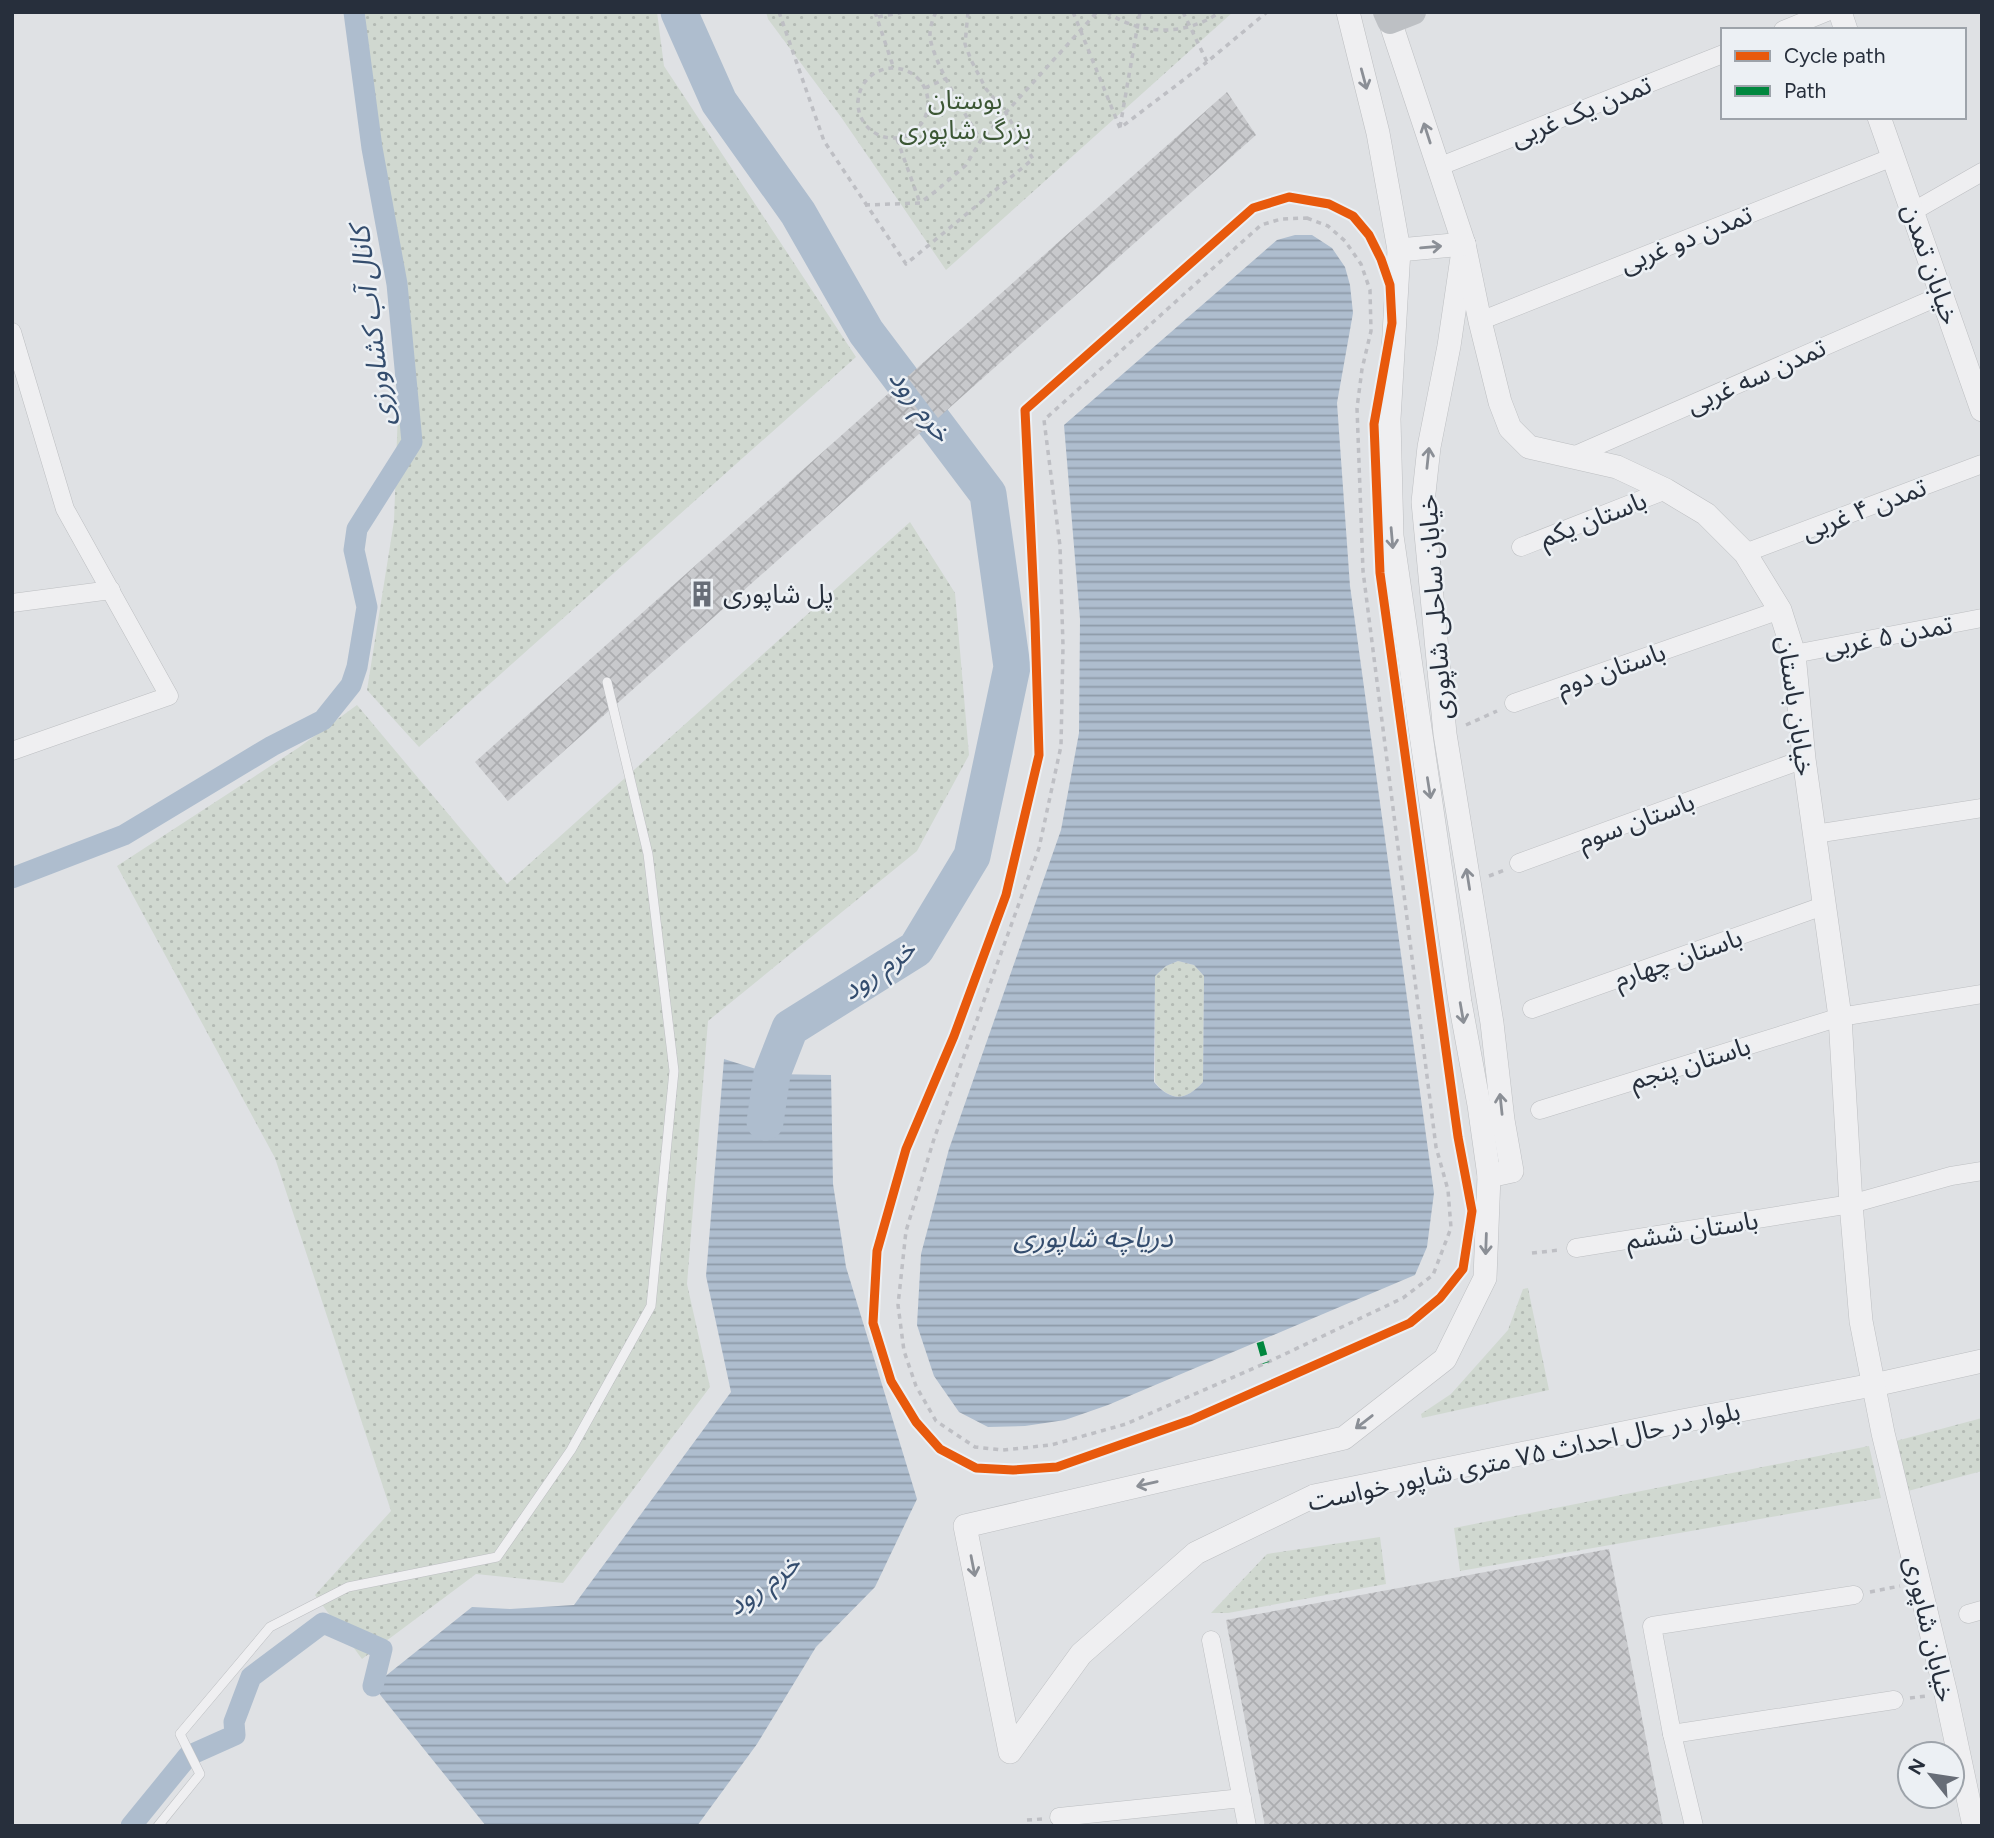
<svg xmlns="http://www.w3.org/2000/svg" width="1994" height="1838" font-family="Figtree,'Noto Sans Arabic',sans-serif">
<defs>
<pattern id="grass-dots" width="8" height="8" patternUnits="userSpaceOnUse" patternTransform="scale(1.75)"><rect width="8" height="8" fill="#d0d8d0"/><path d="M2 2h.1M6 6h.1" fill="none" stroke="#b3bab4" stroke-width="1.8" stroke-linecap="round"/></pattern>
<pattern id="water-rules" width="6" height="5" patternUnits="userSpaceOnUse" patternTransform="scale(1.75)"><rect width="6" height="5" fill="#aebdce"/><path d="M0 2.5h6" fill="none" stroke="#8e9aa8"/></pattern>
<pattern id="building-cross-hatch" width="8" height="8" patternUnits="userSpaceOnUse" patternTransform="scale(1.75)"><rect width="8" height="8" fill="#c8c9cc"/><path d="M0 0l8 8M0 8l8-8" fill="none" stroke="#acadb0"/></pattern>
</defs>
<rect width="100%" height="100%" fill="#dfe1e4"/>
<g fill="url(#grass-dots)">
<polygon points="349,12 657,12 664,66 856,357 419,747 367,690 394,521 403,271"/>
<polygon points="766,12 1233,12 946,270 841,117 768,19"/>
<polygon points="910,522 955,593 969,755 917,851 708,1021 687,1284 710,1387 563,1583 476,1574 362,1659 315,1595 391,1511 275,1158 117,866 298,748 357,705 507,884"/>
<path d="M 1178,961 L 1194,965 L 1204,976 L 1203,1082 C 1186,1101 1171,1102 1155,1082 L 1155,976 L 1166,966 Z"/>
<polygon points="1528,1288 1549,1390 1422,1418 1421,1414 1451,1394 1508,1330 1523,1289"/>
<polygon points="1982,1418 1982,1471 1908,1491 1896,1441"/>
<polygon points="1869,1446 1881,1498 1460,1571 1454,1528"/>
<polygon points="1380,1537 1386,1584 1228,1613 1211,1613 1267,1554"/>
</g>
<g fill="url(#water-rules)" fill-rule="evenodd">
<path d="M 1295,235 L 1312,235 L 1332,248 L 1345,267 L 1350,285 L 1353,313 L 1337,403 L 1350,586 L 1434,1193 L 1427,1247 L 1415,1275 L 1108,1405 L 1065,1420 L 1025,1426 L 988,1427 L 959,1412 L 934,1376 L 917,1325 L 921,1254 L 949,1149 L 1061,830 L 1079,733 L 1080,619 L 1064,425 L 1277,240 ZM 1178,961 L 1194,965 L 1204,976 L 1203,1082 C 1186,1101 1171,1102 1154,1082 L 1155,976 L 1166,966 Z"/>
<polygon points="724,1059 772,1074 831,1075 833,1184 846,1267 917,1499 875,1587 816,1647 757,1744 697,1826 486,1826 373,1686 472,1607 510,1609 574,1605 731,1392 706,1276"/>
</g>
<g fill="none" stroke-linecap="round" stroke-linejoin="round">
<g stroke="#aebdce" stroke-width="21">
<polyline points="12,878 124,835 272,746 323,720 351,685 357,667 367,607 354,550 357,529 412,442 397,284 372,148 354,12"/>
<polyline points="131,1826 188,1756 235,1735 234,1722 251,1677 323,1623 382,1649 373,1686"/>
</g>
<polyline stroke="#aebdce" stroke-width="37" points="679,12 719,102 798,213 866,332 988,494 1012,667 972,856 916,949 790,1028 772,1074 765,1122"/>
</g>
<g fill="url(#building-cross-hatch)">
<polygon points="1227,92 1256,135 938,418 907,377"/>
<polygon points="899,384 929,425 508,801 475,762"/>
<polygon points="1609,1549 1663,1826 1265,1826 1226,1620"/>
</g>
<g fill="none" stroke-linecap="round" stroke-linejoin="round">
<g stroke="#bdbfc2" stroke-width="10">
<polyline id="service" points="158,1826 200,1774 180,1734 270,1627 348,1587 497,1557 571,1450 651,1306 674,1071 648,854 607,682"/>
</g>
<g stroke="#bdbfc2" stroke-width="19">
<g id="minor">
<polyline points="1783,30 1827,12"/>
<polyline points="1438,167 1723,54"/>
<polyline points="1912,212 1982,172"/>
<polyline points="1480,321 1893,157"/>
<polyline points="12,332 65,509 169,696 12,751"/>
<polyline points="1571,457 1942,295"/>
<polyline points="1521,547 1666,490"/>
<polyline points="1745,553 1982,464"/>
<polyline points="12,603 111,590"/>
<polyline points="1794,654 1982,618"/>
<polyline points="1514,703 1780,610"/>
<polyline points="1815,834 1982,808"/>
<polyline points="1519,863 1804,759"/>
<polyline points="1532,1009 1823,906"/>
<polyline points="1540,1110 1840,1017 1982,994"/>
<polyline points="1576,1248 1851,1204 1951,1176 1982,1171"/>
<polyline points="1968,1614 1982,1610"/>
<polyline points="1211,1640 1247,1826"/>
<polyline points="1672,1734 1894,1700"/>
<polyline points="1059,1817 1242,1798"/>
<polyline points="1694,1826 1672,1734 1652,1626 1854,1595"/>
</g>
</g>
<g stroke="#bdbfc2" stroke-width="24">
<g id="tertiary">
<polyline points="1348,12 1378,133 1399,250 1389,419 1392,536 1460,1002 1479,1105 1489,1176 1485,1278 1445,1359 1344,1438 965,1526 1010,1752 1081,1654 1196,1553 1314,1496 1682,1421 1883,1383 1982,1361"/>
<polyline points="1840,12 1846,30"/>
<polyline points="1390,21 1464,244 1449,346 1429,447 1423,502 1445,734 1492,1023 1503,1120 1512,1171 1489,1176"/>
<polyline points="1879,117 1982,410"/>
<polyline points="1464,244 1480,321 1500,402 1510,428 1529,447 1617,467 1666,490 1706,514 1745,553 1780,610 1794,654 1804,759 1840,1017 1851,1204 1861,1321 1883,1433 1946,1694 1974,1826"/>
<polyline points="1399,250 1464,244"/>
</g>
</g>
<g stroke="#bebfc4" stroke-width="3.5" stroke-dasharray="5 5" stroke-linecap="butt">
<polyline points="779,12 824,141 906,264 1033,159 1006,113 986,89 971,60 965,44 968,12"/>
<polyline points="875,12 893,66"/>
<path d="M 936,12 C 933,18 930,27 930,34 C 929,55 968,120 981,140"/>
<polyline points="1073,12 1120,128 1207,62"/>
<path d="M 1107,12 C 1141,36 1187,36 1220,12"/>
<polyline points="1183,12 1207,62 1267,12"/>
<polyline points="878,17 904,12"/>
<circle cx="893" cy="103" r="35"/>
<polyline points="925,88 947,78"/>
<polyline points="1120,127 1140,12"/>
<polyline points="897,139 920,203"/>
<polyline points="865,205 920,203 936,191 966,165 981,140 1097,12"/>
<polygon points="1307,218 1328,226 1345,241 1361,264 1370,290 1371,331 1362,369 1357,408 1363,571 1436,1147 1448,1190 1451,1228 1433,1275 1403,1298 1266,1363 1126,1424 1051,1445 1003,1450 975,1447 936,1421 916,1386 904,1351 898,1305 906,1231 934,1139 1039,848 1061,746 1063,646 1060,546 1044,420 1261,225 1281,219"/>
<polyline points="1466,725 1497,711"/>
<polyline points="1489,876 1505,870"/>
<polyline points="1532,1253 1560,1250"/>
<polyline points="1870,1592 1900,1586"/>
<polyline points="1910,1698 1926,1696"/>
<polyline points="1027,1820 1043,1819"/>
</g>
<use href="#service" stroke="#efeff1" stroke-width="9"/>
<use href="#minor" stroke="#efeff1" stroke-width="18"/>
<use href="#tertiary" stroke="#efeff1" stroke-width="23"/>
<polyline stroke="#bdc0c4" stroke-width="26" points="1386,12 1390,21 1413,12"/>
<polyline stroke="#00873e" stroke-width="7" stroke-dasharray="14 7" stroke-linecap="butt" points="1260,1342 1266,1363"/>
<g stroke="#ecf0f4" stroke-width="13">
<polygon id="cycleway" points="1289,197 1329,204 1353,216 1369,235 1381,259 1390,285 1392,323 1374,424 1380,573 1458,1137 1472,1211 1463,1269 1440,1298 1410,1323 1191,1420 1057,1467 1013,1470 976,1468 940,1449 916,1422 891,1381 873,1323 877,1251 906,1149 954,1036 1006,895 1039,755 1035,621 1025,410 1253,208"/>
</g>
<use href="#cycleway" stroke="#e8590c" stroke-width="9"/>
</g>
<defs><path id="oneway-shaft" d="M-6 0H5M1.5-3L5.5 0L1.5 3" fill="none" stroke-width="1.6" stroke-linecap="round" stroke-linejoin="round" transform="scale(1.75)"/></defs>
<g stroke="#8b8f96">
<use href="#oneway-shaft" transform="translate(1364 79) rotate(75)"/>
<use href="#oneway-shaft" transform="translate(1427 133) rotate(-108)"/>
<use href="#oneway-shaft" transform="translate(1431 247) rotate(-5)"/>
<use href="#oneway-shaft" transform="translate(1428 458) rotate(-84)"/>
<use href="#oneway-shaft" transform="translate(1392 538) rotate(85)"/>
<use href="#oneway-shaft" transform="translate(1429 788) rotate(81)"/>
<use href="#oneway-shaft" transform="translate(1468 879) rotate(-99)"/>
<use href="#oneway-shaft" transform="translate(1462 1013) rotate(80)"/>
<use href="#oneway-shaft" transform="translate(1501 1104) rotate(-96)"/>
<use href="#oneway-shaft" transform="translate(1486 1244) rotate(92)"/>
<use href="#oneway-shaft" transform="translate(1364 1422) rotate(142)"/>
<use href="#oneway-shaft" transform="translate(1147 1484) rotate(167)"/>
<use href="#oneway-shaft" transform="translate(973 1566) rotate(79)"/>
</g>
<defs>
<g id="building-bare" transform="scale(2.1)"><path d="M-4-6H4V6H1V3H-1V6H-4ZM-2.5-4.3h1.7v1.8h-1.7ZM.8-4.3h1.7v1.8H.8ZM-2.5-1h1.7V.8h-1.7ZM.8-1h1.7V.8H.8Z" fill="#676d77" stroke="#ecf0f4" stroke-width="2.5" paint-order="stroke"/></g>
</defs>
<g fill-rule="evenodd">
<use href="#building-bare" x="702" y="594"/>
</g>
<g text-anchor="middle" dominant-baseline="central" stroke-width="5" stroke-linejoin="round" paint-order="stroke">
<g font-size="26" fill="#3c5735" stroke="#ecf0f4">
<text x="965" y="100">بوستان<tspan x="965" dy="30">بزرگ شاپوری</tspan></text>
</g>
<g font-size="26" fill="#272f3c" stroke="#ecf0f4">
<text transform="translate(1581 111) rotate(-22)">تمدن یک غربی</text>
<text transform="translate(1686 239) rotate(-22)">تمدن دو غربی</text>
<text transform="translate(1931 264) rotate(71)">خیابان تمدن</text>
<text transform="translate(1756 376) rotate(-24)">تمدن سه غربی</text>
<text transform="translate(1864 509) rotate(-21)">تمدن ۴ غربی</text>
<text transform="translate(1593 519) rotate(-21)">باستان یکم</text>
<text transform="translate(1435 607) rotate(-94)">خیابان ساحلی شاپوری</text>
<text transform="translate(1888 636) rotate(-11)">تمدن ۵ غربی</text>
<text transform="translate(1611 669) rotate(-19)">باستان دوم</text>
<text transform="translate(1796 706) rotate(82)">خیابان باستان</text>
<text transform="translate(1636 821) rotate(-20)">باستان سوم</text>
<text transform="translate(1678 958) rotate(-19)">باستان چهارم</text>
<text transform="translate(1690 1063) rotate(-17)">باستان پنجم</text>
<text transform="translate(1692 1230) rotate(-9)">باستان ششم</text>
<text transform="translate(1524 1456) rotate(-12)">بلوار در حال احداث ۷۵ متری شاپور خواست</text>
<text transform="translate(1930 1629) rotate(77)">خیابان شاپوری</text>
</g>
<g font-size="26" fill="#272f3c" stroke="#ecf0f4" text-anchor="start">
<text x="723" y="594">پل شاپوری</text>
</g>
<g font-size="28" font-style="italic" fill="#344d6e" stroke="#ecf0f4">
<text transform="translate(371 326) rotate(-97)">کانال آب کشاورزی</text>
<text transform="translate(921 405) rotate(53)">خرم رود</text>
<text transform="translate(878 969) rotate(-35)">خرم رود</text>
<text x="1093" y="1237">دریاچه شاپوری</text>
<text transform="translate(763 1584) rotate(-36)">خرم رود</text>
</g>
</g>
<rect width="1994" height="1838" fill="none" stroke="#272f3c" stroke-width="28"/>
<rect x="1721" y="28" width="245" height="91" fill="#ecf0f4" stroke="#9da3aa" stroke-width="2"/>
<rect x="1735" y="51" width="35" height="10" fill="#e8590c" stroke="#9da3aa" stroke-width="2"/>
<text x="1784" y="63" font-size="21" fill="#272f3c">Cycle path</text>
<rect x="1735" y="86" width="35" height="10" fill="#00873e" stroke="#9da3aa" stroke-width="2"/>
<text x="1784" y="98" font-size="21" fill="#272f3c">Path</text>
<g transform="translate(1931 1775) rotate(300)"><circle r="33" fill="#ecf0f4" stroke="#9da3aa" stroke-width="2"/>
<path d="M0-5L12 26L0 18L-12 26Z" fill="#676d77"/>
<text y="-10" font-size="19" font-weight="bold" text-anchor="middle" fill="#272f3c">N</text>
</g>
</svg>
